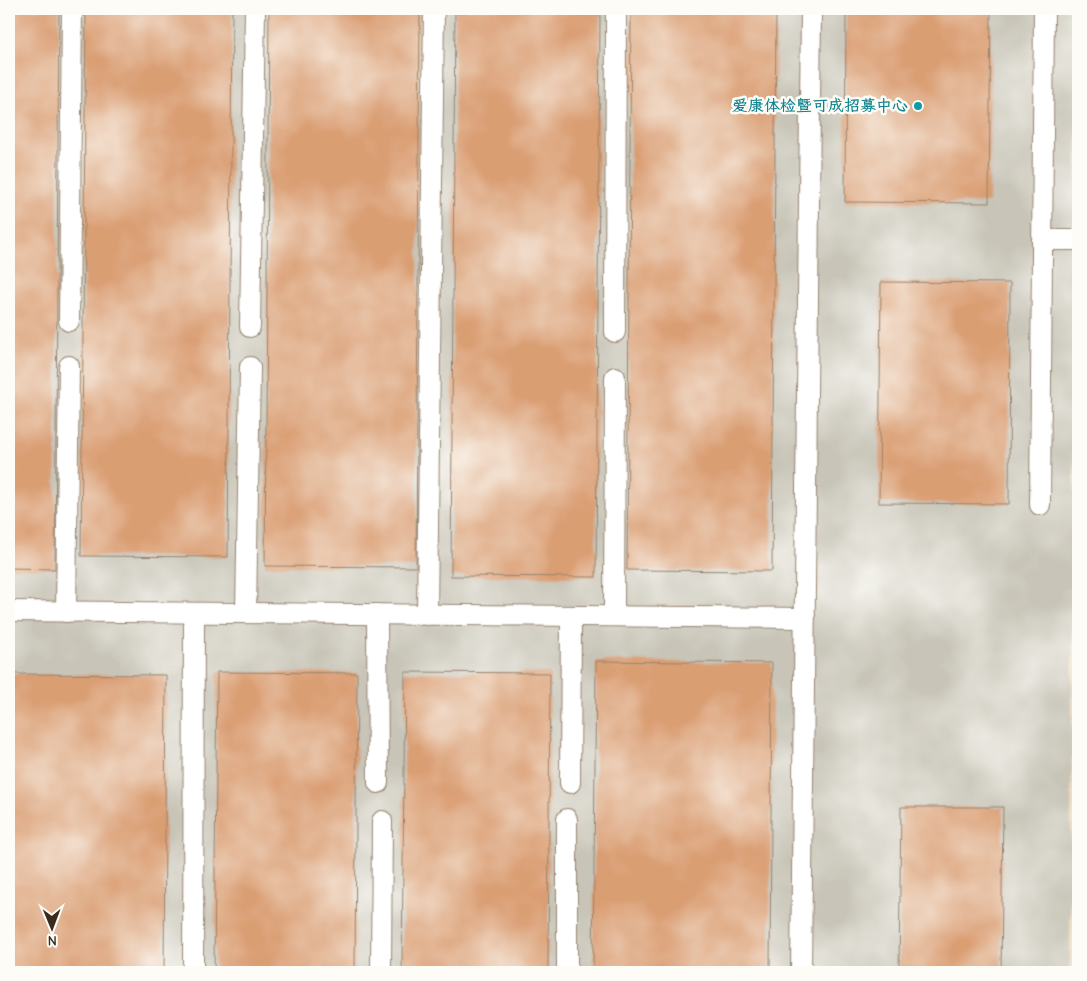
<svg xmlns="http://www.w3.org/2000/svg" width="1087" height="981" font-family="'Comic Neue','LXGW WenKai TC',sans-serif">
<rect width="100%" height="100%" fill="#fdfcf7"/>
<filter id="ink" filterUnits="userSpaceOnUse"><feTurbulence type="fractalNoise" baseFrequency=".02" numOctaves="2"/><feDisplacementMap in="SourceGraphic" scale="10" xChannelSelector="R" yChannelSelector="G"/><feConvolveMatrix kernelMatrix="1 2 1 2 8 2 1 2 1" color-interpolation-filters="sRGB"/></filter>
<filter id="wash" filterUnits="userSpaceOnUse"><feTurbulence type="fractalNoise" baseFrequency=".0096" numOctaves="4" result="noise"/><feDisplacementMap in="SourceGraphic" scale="20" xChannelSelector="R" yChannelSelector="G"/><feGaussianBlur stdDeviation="1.12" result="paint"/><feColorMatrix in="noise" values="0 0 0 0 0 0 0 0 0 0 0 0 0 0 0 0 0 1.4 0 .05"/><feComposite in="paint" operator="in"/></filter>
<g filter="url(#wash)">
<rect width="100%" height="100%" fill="#f1debf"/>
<polygon fill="#c8c4b8" points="9,9 1078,9 1070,972 9,972"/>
<g id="blocks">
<g fill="#da9e73">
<polygon points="9,9 59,9 55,569 9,568"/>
<polygon points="86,9 232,9 228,557 81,556"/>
<polygon points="269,9 420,9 416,567 265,566"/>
<polygon points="455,9 600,9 596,577 451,576"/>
<polygon points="631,9 776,9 772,571 627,570"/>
<polygon points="846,9 991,9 989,203 845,202"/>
<polygon points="881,282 1010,283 1009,504 879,503"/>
<polygon points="596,661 772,663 770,972 593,972"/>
<polygon points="217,672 357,673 355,972 214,972"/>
<polygon points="405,672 550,673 548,972 402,972"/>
<polygon points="9,674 166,675 164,972 9,972"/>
<polygon points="901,807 1003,807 1001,972 899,972"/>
</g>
</g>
</g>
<g filter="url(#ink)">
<use href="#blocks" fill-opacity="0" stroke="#96846e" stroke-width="1"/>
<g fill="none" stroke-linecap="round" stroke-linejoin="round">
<g stroke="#96846e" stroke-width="22">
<g id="minor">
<polyline points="1042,240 1078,240"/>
<polyline points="69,321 72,9"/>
<polyline points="250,327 255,9"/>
<polyline points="615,332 616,9"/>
<polyline points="1040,505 1044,9"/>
<polyline points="9,611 805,618"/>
<polyline points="66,612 69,366"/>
<polyline points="246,613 250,367"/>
<polyline points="377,614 378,783"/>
<polyline points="427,615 434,9"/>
<polyline points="614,616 615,377"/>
<polyline points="570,783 571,616"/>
<polyline points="567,819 567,972"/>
<polyline points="193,972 194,613"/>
<polyline points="381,972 382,821"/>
<polyline points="801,972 811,9"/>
</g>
</g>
<use href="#minor" stroke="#fff" stroke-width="20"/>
</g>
</g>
<circle fill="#0f9aa8" stroke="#fdfcf7" stroke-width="2" cx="918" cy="106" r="5"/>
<g text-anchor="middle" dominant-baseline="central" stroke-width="5" stroke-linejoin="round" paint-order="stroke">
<g font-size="16" font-weight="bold" fill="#0d838f" stroke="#fdfcf7" text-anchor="end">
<text x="908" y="106">爱康体检暨可成招募中心</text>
</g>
</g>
<rect width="1087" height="981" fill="none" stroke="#fdfcf7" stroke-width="30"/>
<g transform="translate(52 928) rotate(179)" stroke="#fdfcf7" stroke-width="4" paint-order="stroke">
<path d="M0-4L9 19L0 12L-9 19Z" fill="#3b2a1e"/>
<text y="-8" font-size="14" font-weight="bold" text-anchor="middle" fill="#3b2a1e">N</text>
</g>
</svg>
